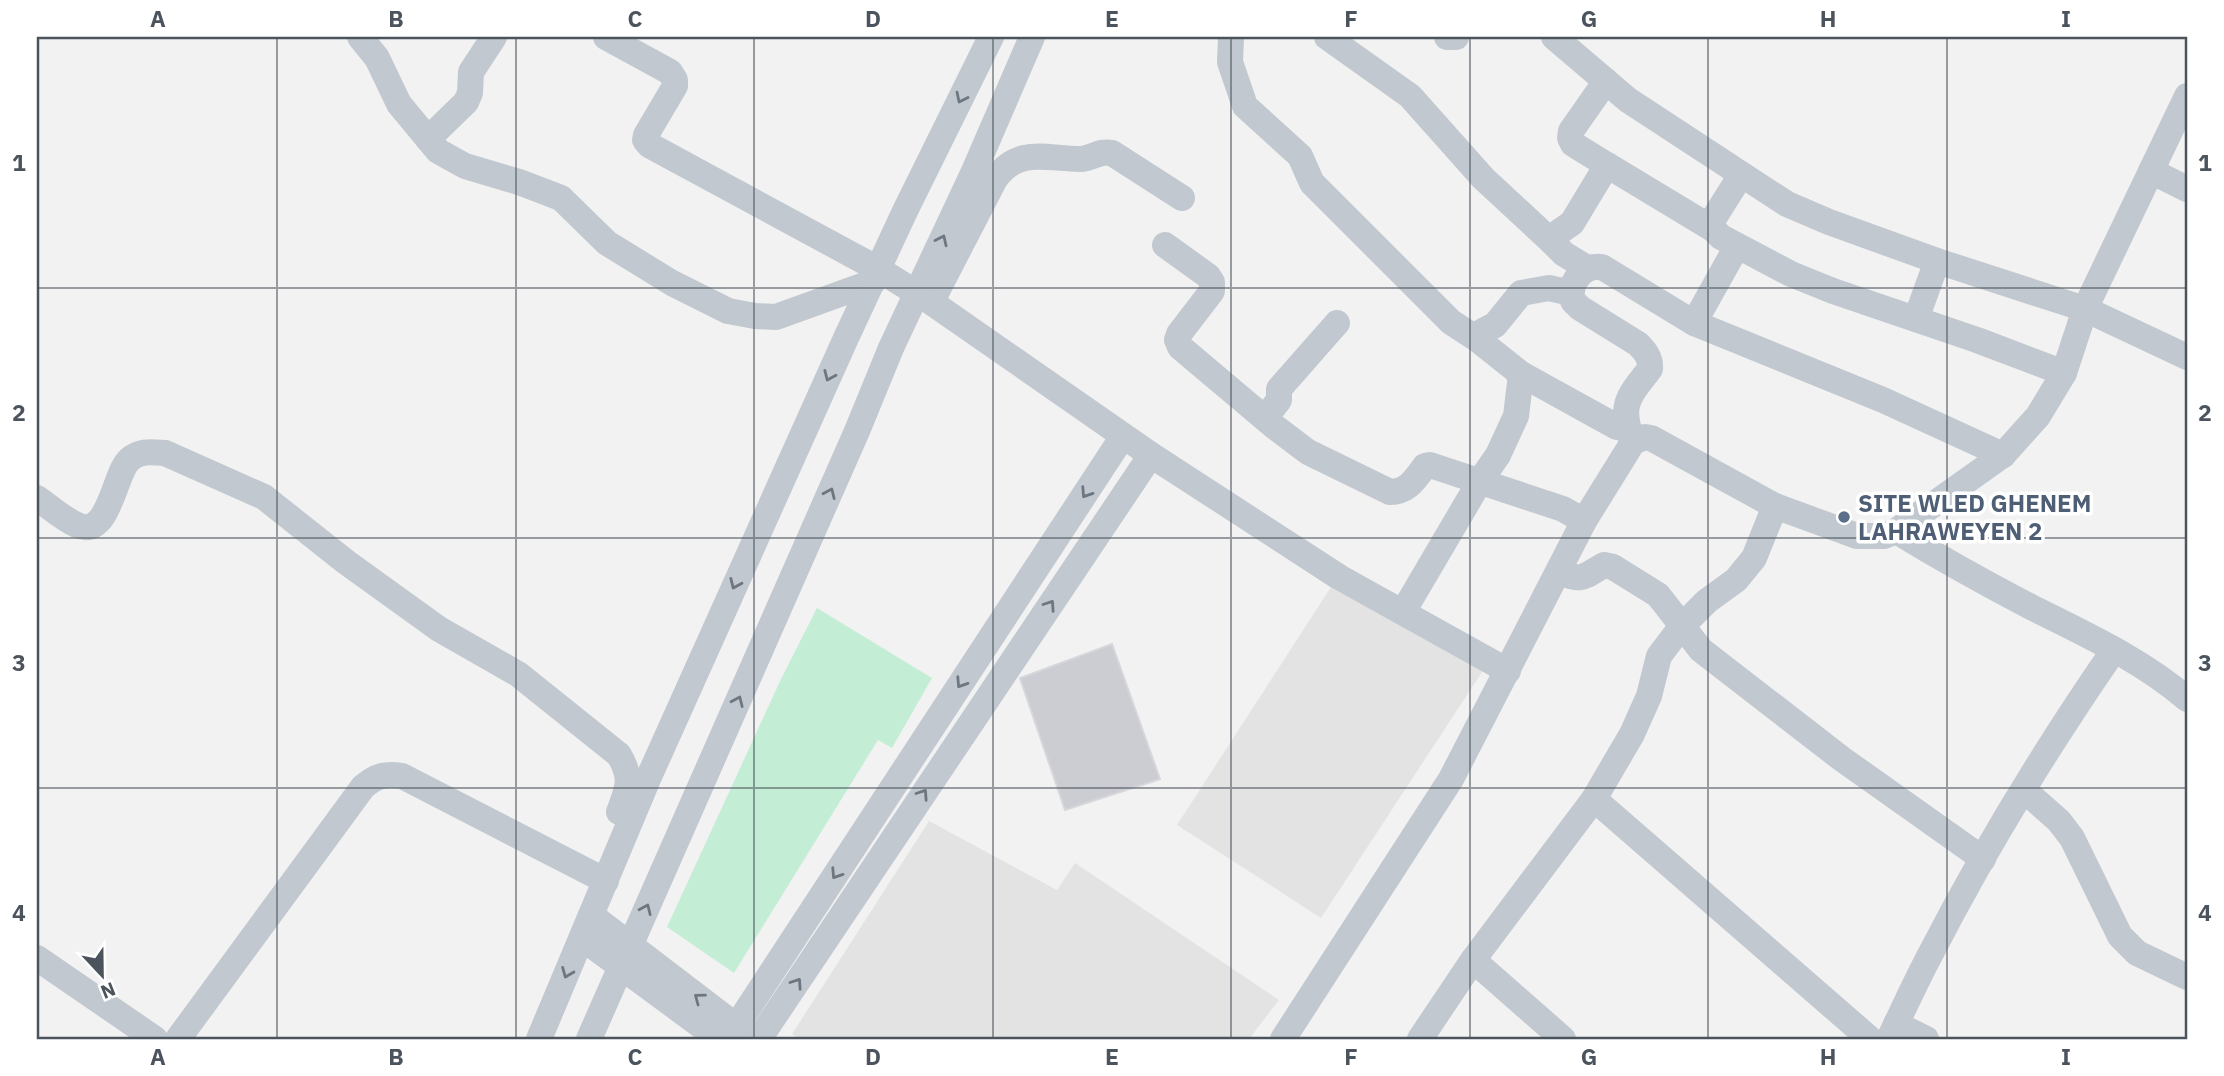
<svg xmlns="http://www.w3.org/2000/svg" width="2224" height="1076" font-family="'IBM Plex Sans',sans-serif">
<rect width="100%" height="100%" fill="#f3f2f2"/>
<g fill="#e4e3e3">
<polygon points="1331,587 1484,669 1321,918 1177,825"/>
<polygon points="929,821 1057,890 1075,863 1279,1000 1249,1039 799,1039 792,1034"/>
</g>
<polygon fill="#c4edd6" points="817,608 932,678 892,748 878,740 734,973 667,927 781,679"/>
<polygon fill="#cccdd3" stroke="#d6d7dc" stroke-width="2" points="1112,644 1160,779 1065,810 1020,678"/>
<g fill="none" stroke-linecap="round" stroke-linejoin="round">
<g stroke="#c1c8cf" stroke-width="26">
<polyline points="360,37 377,58 399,104 438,151 465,166 519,182 561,198 607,243 672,283 728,311 755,316 776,317 873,282"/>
<polyline points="606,37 670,72 675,80 675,86 646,135 645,140 649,145 878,269 931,302 1151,455 1339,577 1508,671"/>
<polyline points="1231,37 1230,62 1245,106 1300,156 1312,183 1451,322 1477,339 1521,374 1617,427 1628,429"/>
<polyline points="1327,37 1410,96 1483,178 1552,242"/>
<polyline points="1447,37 1456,37"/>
<polyline points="1554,37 1628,100 1787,204 1829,222 1937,261 2085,309 2187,357"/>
<polyline points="1606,81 1571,131 1570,138 1573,144 1607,165"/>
<polyline points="428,139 466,102 470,93 471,72 494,37"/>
<polyline points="2151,171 2187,189"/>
<polyline points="1741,175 1712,221 1713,229 1721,237 1791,274 1833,291 1977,340 2064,373"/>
<path d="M 1165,245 L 1208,276 L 1212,282 L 1212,291 L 1179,334 L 1177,340 L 1180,347 L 1275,427 L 1308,452 L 1390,492 C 1408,492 1415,479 1425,466 L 1430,465 L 1563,509 L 1584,521"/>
<polyline points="1587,268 1564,254 1552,242 1559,232 1572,223 1607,165 1713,229"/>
<path d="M 935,295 L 995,179 C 1019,146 1046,159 1080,159 C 1092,159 1099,150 1112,153 L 1182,198"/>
<polyline points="1916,319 1937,261"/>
<polyline points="1694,323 1737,246"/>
<polyline points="1477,339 1483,331 1495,325 1521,293 1549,288 1571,293"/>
<polyline points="1265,418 1279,400 1279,389 1337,323"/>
<path d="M 1633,442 C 1619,406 1627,398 1650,369 C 1651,358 1645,351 1638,344 L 1580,308 L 1573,301 C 1567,283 1584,264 1602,267 L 1694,323 L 1883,400 L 2003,455"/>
<path d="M 37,498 C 50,507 63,519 77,525 C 109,540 114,474 129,460 C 139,450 152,452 165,453 L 264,497 L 346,562 L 439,629 L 518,674 L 619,755 C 633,779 628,787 619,812"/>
<path d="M 1896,531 C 1940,558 1985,583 2031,607 C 2085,634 2142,660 2187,699"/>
<path d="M 1559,572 C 1583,582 1583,577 1604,565 L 1613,567 L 1658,595 L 1701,650 L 1842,759 L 1983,859"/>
<polyline points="1403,612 1480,481 1498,455 1516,416 1521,374"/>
<polyline points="2024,790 2059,821 2072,838 2120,936 2137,953 2187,977"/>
<polyline points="1594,799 1870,1039"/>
<polyline points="591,915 749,1036"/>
<polyline points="582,938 719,1039"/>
<polyline points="37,958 155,1039"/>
<polyline points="1473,960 1563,1039"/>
<polyline points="1896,1024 1926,1039"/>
<path d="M 178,1039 L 363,787 C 376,776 385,773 402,776 L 606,881"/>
<polyline points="539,1039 648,779 846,338 905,211 991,37"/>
<polyline points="589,1039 857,431 891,348 975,169 1032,37"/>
<polyline points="728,1039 1123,436"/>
<polyline points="759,1039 1151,455"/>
<polyline points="1283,1039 1451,779 1584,521 1633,442 1645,437 1651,438 1775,506 1857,536 1884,536 1896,531 2003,455 2038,416 2064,373 2085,309 2187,96"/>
<polyline points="1420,1039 1473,960 1594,799 1632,734 1649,696 1659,656 1681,627 1707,601 1736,580 1754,558 1775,506"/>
<path d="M 1889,1039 C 1903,1010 1916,981 1931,953 C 1985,848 2047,747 2114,650"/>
</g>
</g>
<defs><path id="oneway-chevron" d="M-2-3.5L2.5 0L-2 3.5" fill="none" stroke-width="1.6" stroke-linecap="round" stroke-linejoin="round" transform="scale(1.75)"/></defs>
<g stroke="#6e777f">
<use href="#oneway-chevron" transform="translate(961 98) rotate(116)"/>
<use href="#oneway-chevron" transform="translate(942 240) rotate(-65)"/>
<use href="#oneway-chevron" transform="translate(829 376) rotate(114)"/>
<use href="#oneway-chevron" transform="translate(830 493) rotate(-66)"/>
<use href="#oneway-chevron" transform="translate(1086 493) rotate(123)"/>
<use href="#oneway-chevron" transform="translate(735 584) rotate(114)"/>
<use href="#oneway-chevron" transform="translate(1050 605) rotate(-56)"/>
<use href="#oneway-chevron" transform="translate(961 683) rotate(123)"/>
<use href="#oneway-chevron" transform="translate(738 701) rotate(-66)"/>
<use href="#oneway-chevron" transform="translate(923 794) rotate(-56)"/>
<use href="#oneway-chevron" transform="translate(836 874) rotate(123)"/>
<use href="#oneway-chevron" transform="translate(646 909) rotate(-66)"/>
<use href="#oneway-chevron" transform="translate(567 973) rotate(112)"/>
<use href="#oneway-chevron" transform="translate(797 983) rotate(-56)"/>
<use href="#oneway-chevron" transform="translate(699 998) rotate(-143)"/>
</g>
<path fill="none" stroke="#4b545d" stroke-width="2" stroke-opacity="0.55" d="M 277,37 L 277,1039M 516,37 L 516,1039M 754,37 L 754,1039M 993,37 L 993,1039M 1231,37 L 1231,1039M 1470,37 L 1470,1039M 1708,37 L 1708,1039M 1947,37 L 1947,1039M 37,288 L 2187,288M 37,538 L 2187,538M 37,788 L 2187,788"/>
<circle fill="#5c6f8a" stroke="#fff" stroke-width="2.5" cx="1844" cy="517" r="7"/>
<g text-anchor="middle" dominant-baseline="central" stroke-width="7" stroke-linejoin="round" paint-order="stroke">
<g font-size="24" font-weight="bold" fill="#4e5e75" stroke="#fff" text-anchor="start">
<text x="1858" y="503">SITE WLED GHENEM<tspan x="1858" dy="28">LAHRAWEYEN 2</tspan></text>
</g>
</g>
<rect width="2224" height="1076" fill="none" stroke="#ffffff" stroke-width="77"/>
<g transform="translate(102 975) rotate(158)" stroke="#ffffff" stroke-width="5" paint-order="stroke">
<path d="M0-5L12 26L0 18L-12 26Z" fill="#4b545d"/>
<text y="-10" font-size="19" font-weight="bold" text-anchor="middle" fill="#4b545d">N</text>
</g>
<rect x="38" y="38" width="2148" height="1000" fill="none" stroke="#4b545d" stroke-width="2.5"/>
<g font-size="23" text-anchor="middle" font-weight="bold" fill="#4b545d">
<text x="158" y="27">A</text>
<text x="396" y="27">B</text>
<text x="635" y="27">C</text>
<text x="873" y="27">D</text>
<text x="1112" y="27">E</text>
<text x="1351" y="27">F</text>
<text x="1589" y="27">G</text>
<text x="1828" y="27">H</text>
<text x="2066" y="27">I</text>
<text x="19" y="171">1</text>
<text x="2205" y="171">1</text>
<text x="19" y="421">2</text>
<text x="2205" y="421">2</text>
<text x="19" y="671">3</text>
<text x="2205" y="671">3</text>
<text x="19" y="921">4</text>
<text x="2205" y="921">4</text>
<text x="158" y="1065">A</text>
<text x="396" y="1065">B</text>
<text x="635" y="1065">C</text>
<text x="873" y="1065">D</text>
<text x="1112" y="1065">E</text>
<text x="1351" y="1065">F</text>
<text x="1589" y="1065">G</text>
<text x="1828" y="1065">H</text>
<text x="2066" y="1065">I</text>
</g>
</svg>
